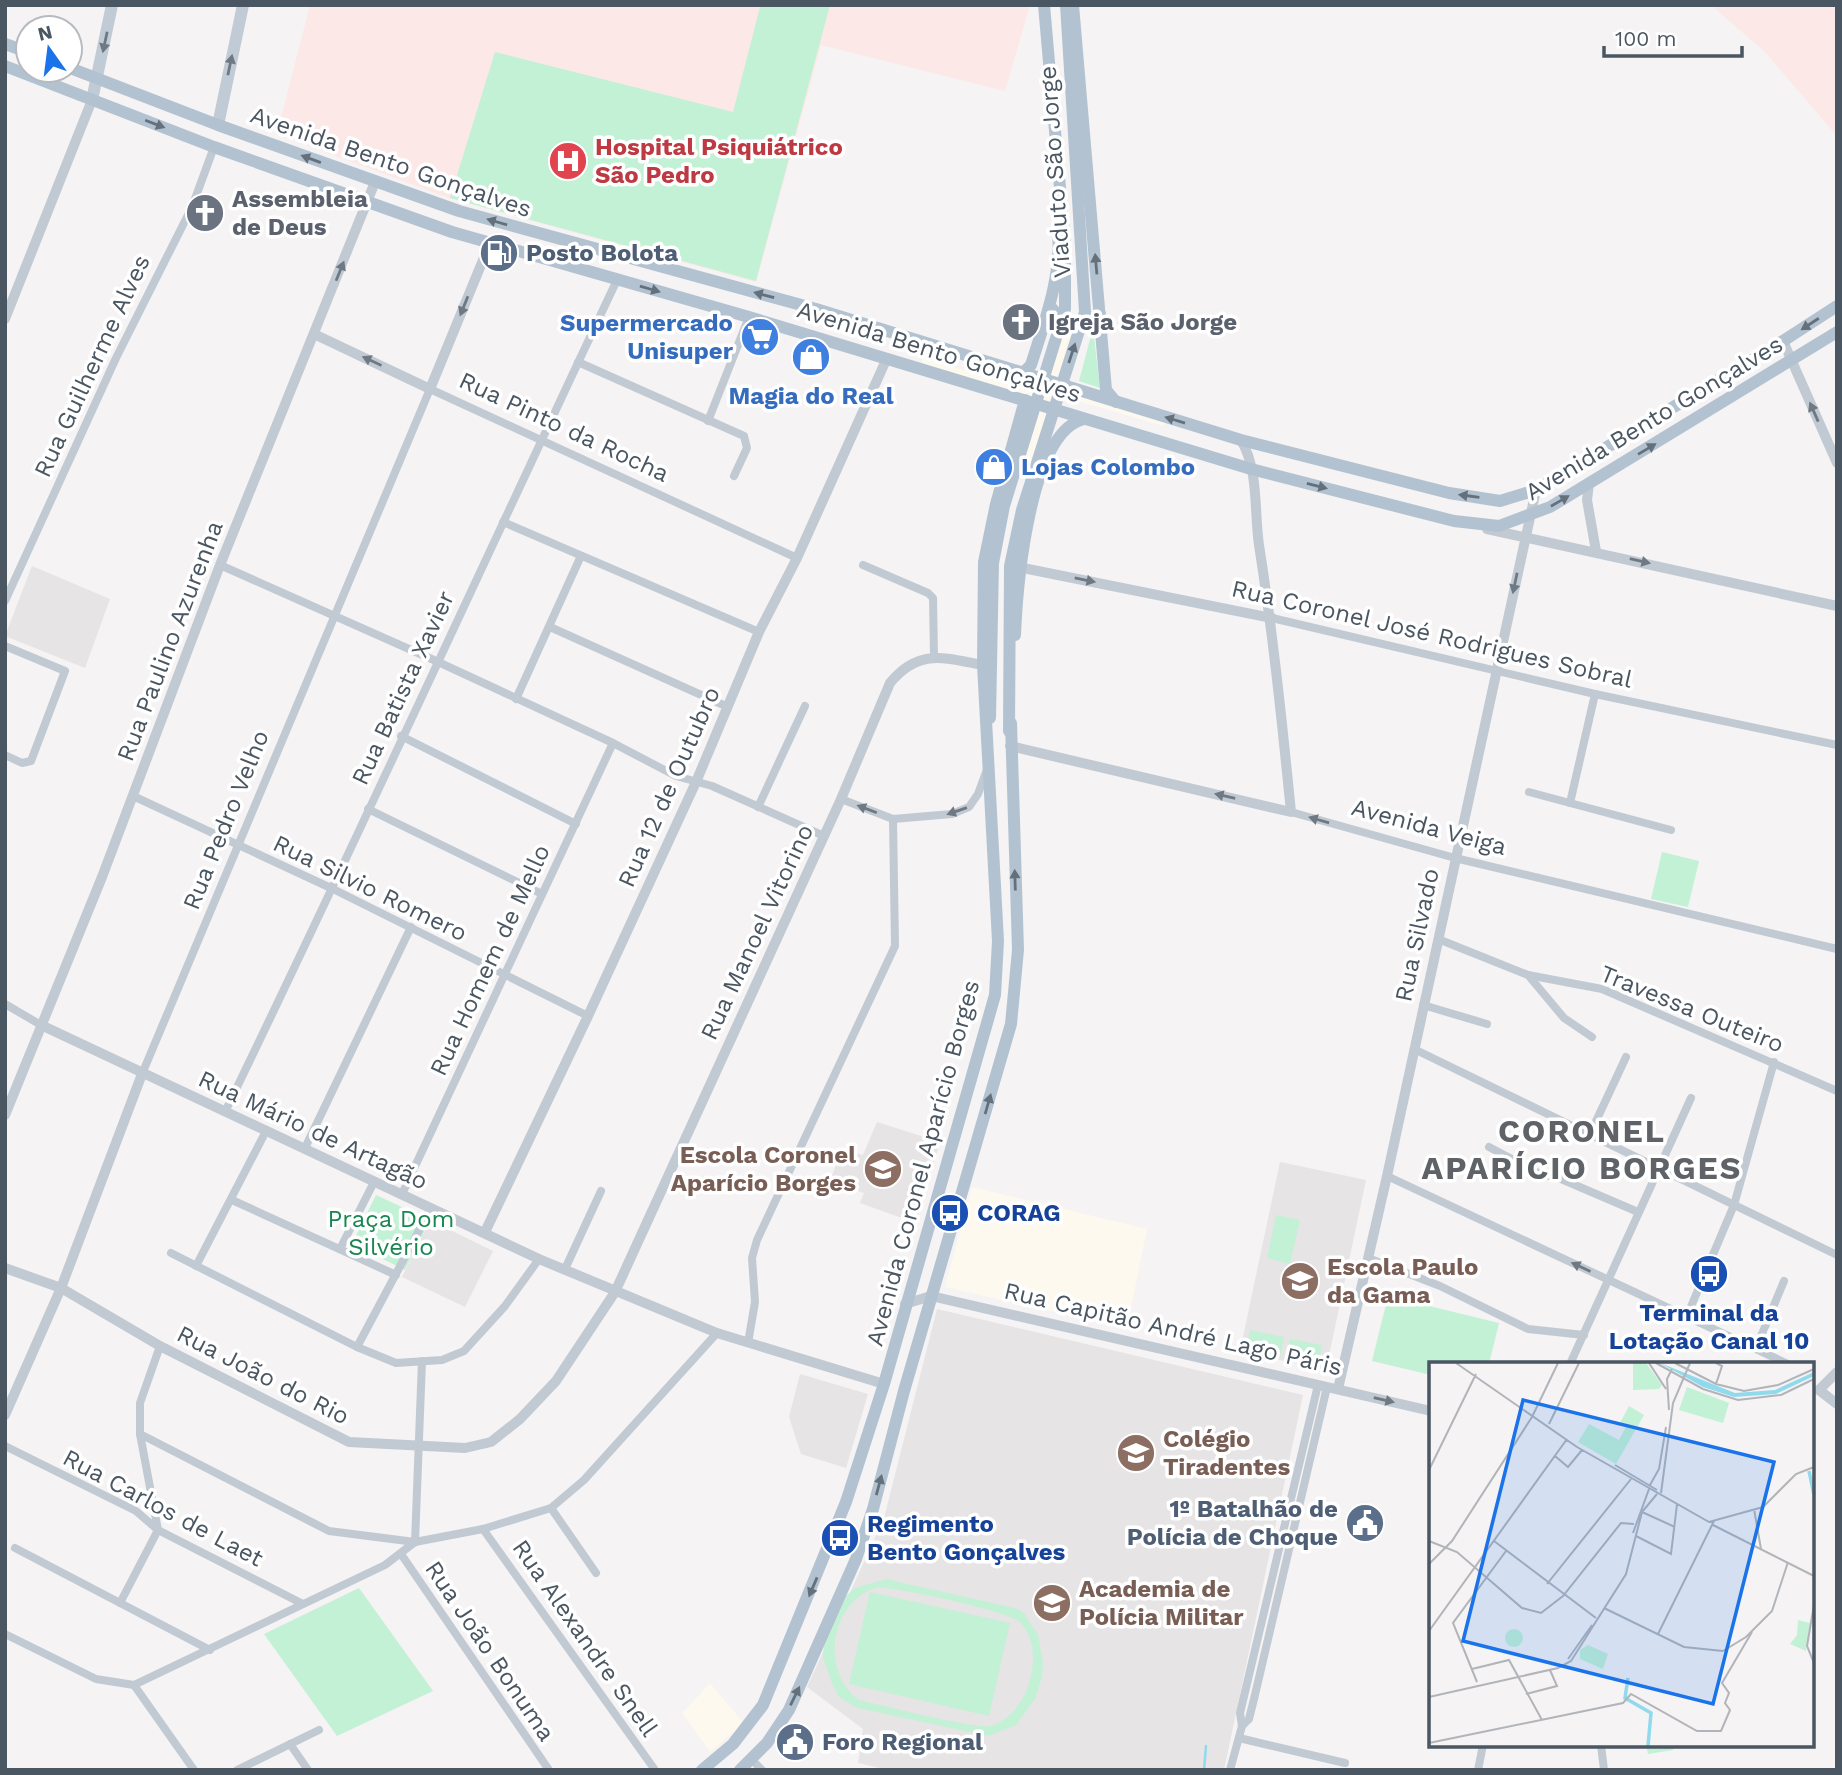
<svg xmlns="http://www.w3.org/2000/svg" width="1842" height="1775" font-family="'Work Sans',sans-serif">
<rect width="100%" height="100%" fill="#f5f3f3"/>
<g fill="#fdf9ef">
<polygon points="1058,316 1086,325 1066,390 1166,420 1164,426 1064,397 1040,467 1014,459 1034,398 921,364 923,358 1034,391"/>
<polygon points="972,1187 1147,1229 1127,1328 945,1287"/>
<polygon points="710,1683 744,1723 710,1752 682,1713"/>
</g>
<g fill="#e6e4e5">
<polygon points="32,566 110,599 85,668 5,636"/>
<polygon points="877,1122 940,1142 916,1223 860,1203 864,1193 830,1181 842,1149 863,1155"/>
<polygon points="1280,1162 1366,1180 1326,1370 1240,1351"/>
<polygon points="430,1220 493,1251 465,1307 402,1277"/>
<polygon points="937,1309 1303,1395 1224,1770 889,1770 858,1763 863,1729 807,1687 884,1518"/>
<polygon points="800,1374 868,1394 846,1468 801,1454 789,1417"/>
</g>
<g fill="#fce8e6">
<polygon points="310,5 1030,5 1005,91 821,45 756,282 449,198 277,134"/>
<polygon points="1711,5 1837,5 1837,136 1765,52"/>
</g>
<g fill="#c3f1d5" fill-rule="evenodd">
<polygon points="754,5 830,5 756,281 450,198 495,52 733,112 760,7"/>
<polygon points="1093,328 1100,388 1079,381"/>
<polygon points="1662,852 1699,861 1688,907 1651,899"/>
<polygon points="376,1195 430,1220 405,1270 352,1244"/>
<polygon points="1276,1215 1300,1220 1290,1264 1267,1258"/>
<polygon points="1388,1296 1499,1323 1489,1364 1431,1364 1431,1375 1372,1361"/>
<polygon points="1250,1330 1284,1337 1280,1357 1246,1350"/>
<polygon points="1290,1339 1322,1345 1318,1365 1286,1358"/>
<path d="M 886,1579 L 1015,1608 L 1024,1613 L 1038,1635 L 1043,1663 L 1042,1677 L 1035,1699 L 1016,1725 L 989,1736 L 857,1708 L 839,1697 L 832,1683 L 823,1658 L 824,1642 L 846,1596 L 855,1588 ZM 877,1587 C 898,1588 1011,1611 1021,1623 C 1037,1642 1035,1668 1027,1689 C 1021,1705 1007,1722 990,1726 C 974,1729 882,1705 859,1700 C 820,1671 829,1603 877,1587 Z"/>
<polygon points="359,1588 433,1691 337,1736 264,1634"/>
<polygon points="870,1592 1010,1623 989,1716 849,1684"/>
<polygon points="1646,1745 1673,1745 1673,1750 1648,1754"/>
</g>
<g fill="none" stroke-linecap="round" stroke-linejoin="round">
<polyline stroke="#90daee" stroke-width="2.5" points="1204,1770 1206,1746"/>
<g stroke="#c1cad2" stroke-width="8">
<polyline points="578,362 744,436 747,448 734,476"/>
<polyline points="708,421 749,317"/>
<polyline points="503,522 759,632"/>
<polyline points="220,565 436,661 613,743 676,776 712,786 824,836"/>
<polyline points="863,565 928,593 933,598 934,656"/>
<polyline points="5,601 116,358 192,207 214,147"/>
<polyline points="1272,618 1595,694 1837,745"/>
<polyline points="550,627 728,707"/>
<polyline points="5,646 65,671 31,761 22,763 5,755"/>
<polyline points="1595,694 1570,803 1671,830"/>
<polyline points="516,699 580,558"/>
<polyline points="401,736 576,824"/>
<polyline points="1529,792 1570,803"/>
<polyline points="133,796 333,889 588,1016"/>
<polyline points="841,799 893,819 952,814 969,807 978,794 986,772"/>
<polyline points="758,807 805,706"/>
<polyline points="368,809 542,894"/>
<polyline points="1291,812 1455,858 1837,949"/>
<polyline points="1438,939 1528,975 1564,1018 1592,1037"/>
<polyline points="1528,975 1602,989 1837,1091"/>
<polyline points="5,1004 41,1025"/>
<polyline points="1423,1005 1487,1024"/>
<polyline points="1414,1049 1837,1255"/>
<polyline points="142,1074 430,389 797,558"/>
<path d="M 225,1112 C 359,836 486,557 617,280"/>
<polyline points="1590,1134 1626,1057"/>
<polyline points="1489,1147 1544,1176 1554,1176 1638,1212"/>
<polyline points="305,1148 411,927"/>
<polyline points="1387,1176 1788,1364"/>
<polyline points="402,1194 613,743"/>
<polyline points="232,1200 396,1275"/>
<polyline points="340,1249 374,1182"/>
<polyline points="171,1253 357,1347 396,1363 442,1360 464,1351 505,1306 539,1259"/>
<polyline points="1368,1258 1440,1286 1528,1329 1584,1335"/>
<polyline points="196,1266 265,1133"/>
<polyline points="565,1269 601,1191"/>
<polyline points="1687,1316 1734,1205 1774,1062"/>
<polyline points="748,1343 755,1302 752,1258 757,1240 895,946 893,819"/>
<polyline points="1757,1346 1784,1281"/>
<polyline points="357,1347 431,1208"/>
<polyline points="1570,1364 1691,1098"/>
<polyline points="140,1434 329,1531 415,1542"/>
<polyline points="5,1446 136,1511 158,1530 301,1603"/>
<polyline points="551,1508 596,1573"/>
<polyline points="483,1529 655,1770"/>
<polyline points="415,1542 422,1361"/>
<polyline points="15,1548 210,1650"/>
<polyline points="401,1554 549,1770"/>
<polyline points="120,1603 158,1530 140,1434 140,1403 160,1346"/>
<polyline points="5,1634 96,1679 134,1685"/>
<polyline points="134,1685 385,1565 415,1542 483,1529 551,1508 584,1480 717,1333"/>
<polyline points="134,1685 194,1770"/>
<polyline points="1242,1726 1249,1719 1254,1699 1327,1387"/>
<polyline points="1239,1738 1345,1763"/>
<polyline points="290,1744 308,1770"/>
<polyline points="1601,1745 1604,1770"/>
<polyline points="752,1760 762,1770"/>
<polyline points="237,1770 319,1730"/>
<polyline points="1230,1770 1242,1726 1240,1713 1318,1385"/>
<polyline points="1478,1770 1483,1745"/>
</g>
<g stroke="#c1cad2" stroke-width="10">
<polyline points="5,319 92,100"/>
<polyline points="314,334 430,389 490,243"/>
<polyline points="1783,341 1837,463"/>
<polyline points="1589,484 1587,500 1596,551"/>
<polyline points="1487,529 1837,606"/>
<polyline points="1018,567 1272,618"/>
<path d="M 1010,746 L 1291,812 C 1282,722 1273,634 1259,545 C 1254,511 1259,470 1241,440"/>
<polyline points="41,1025 539,1259 717,1333 884,1384"/>
<polyline points="5,1115 102,877 220,565 375,182"/>
<polyline points="485,1232 588,1016 696,782 759,632 797,558 887,358"/>
<path d="M 5,1268 L 61,1288 L 160,1346 L 349,1442 L 465,1448 L 491,1442 L 520,1419 L 556,1381 L 615,1292 L 841,799 L 890,683 C 919,648 944,658 983,665"/>
<polyline points="905,1304 931,1296 1431,1411"/>
<polyline points="1338,1389 1387,1176 1536,490"/>
<polyline points="1819,1390 1837,1372"/>
<polyline points="1819,1390 1837,1404"/>
<polyline points="5,1415 61,1288 142,1074"/>
</g>
<g stroke="#c1cbd6" stroke-width="12">
<polyline points="92,100 112,5"/>
<polyline points="218,125 243,5"/>
</g>
<g stroke="#b3c2d1" stroke-width="12">
<polyline points="1073,5 1106,390 1116,402"/>
<polyline points="5,44 28,52"/>
<polyline points="5,66 214,147 452,232 749,317 1251,469 1454,521 1499,526 1550,507 1837,332"/>
<polyline points="70,68 218,125 459,211 816,309 1241,440 1449,493 1500,501 1536,490 1783,341 1837,306"/>
<path d="M 1050,306 C 1065,326 1080,325 1100,314"/>
<path d="M 1024,372 L 1031,365 C 1044,323 1062,277 1058,232"/>
<path d="M 1015,635 C 1017,587 1029,432 1084,419"/>
<polyline points="702,1770 733,1744 763,1705 846,1502 884,1384 995,995 998,941 983,665 984,562 996,504 1025,400"/>
<polyline points="740,1770 767,1743 789,1710 856,1559 873,1509 904,1391 1011,1024 1018,950 1011,723"/>
</g>
<g stroke="#b3c2d1" stroke-width="12">
<polyline points="990,718 993,563 1004,506 1065,309 1065,245 1044,5"/>
<polyline points="1009,731 1010,566 1022,510 1085,312 1066,5"/>
</g>
</g>
<defs><path id="oneway-solid" d="M-6-.8H1V-3.2L6.5 0L1 3.2V.8H-6Z" transform="scale(1.75)"/></defs>
<g fill="#6e7984">
<use href="#oneway-solid" transform="translate(105 42) rotate(102)"/>
<use href="#oneway-solid" transform="translate(230 65) rotate(-78)"/>
</g>
<g fill="#64717d">
<use href="#oneway-solid" transform="translate(155 124) rotate(21)"/>
<use href="#oneway-solid" transform="translate(311 159) rotate(-160)"/>
<use href="#oneway-solid" transform="translate(497 222) rotate(-164)"/>
<use href="#oneway-solid" transform="translate(1096 264) rotate(-95)"/>
<use href="#oneway-solid" transform="translate(650 289) rotate(16)"/>
<use href="#oneway-solid" transform="translate(764 295) rotate(-165)"/>
<use href="#oneway-solid" transform="translate(1810 324) rotate(147)"/>
<use href="#oneway-solid" transform="translate(1072 353) rotate(-72)"/>
<use href="#oneway-solid" transform="translate(1175 420) rotate(-163)"/>
<use href="#oneway-solid" transform="translate(1647 449) rotate(-31)"/>
<use href="#oneway-solid" transform="translate(1317 486) rotate(14)"/>
<use href="#oneway-solid" transform="translate(1469 496) rotate(-172)"/>
<use href="#oneway-solid" transform="translate(1560 501) rotate(-30)"/>
<use href="#oneway-solid" transform="translate(1015 880) rotate(-92)"/>
<use href="#oneway-solid" transform="translate(988 1104) rotate(-74)"/>
<use href="#oneway-solid" transform="translate(879 1485) rotate(-75)"/>
<use href="#oneway-solid" transform="translate(813 1587) rotate(113)"/>
<use href="#oneway-solid" transform="translate(795 1696) rotate(-64)"/>
</g>
<g fill="#6e7983">
<use href="#oneway-solid" transform="translate(340 271) rotate(-68)"/>
<use href="#oneway-solid" transform="translate(464 306) rotate(112)"/>
<use href="#oneway-solid" transform="translate(372 361) rotate(-155)"/>
<use href="#oneway-solid" transform="translate(1814 412) rotate(-114)"/>
<use href="#oneway-solid" transform="translate(1640 561) rotate(13)"/>
<use href="#oneway-solid" transform="translate(1085 580) rotate(11)"/>
<use href="#oneway-solid" transform="translate(1515 583) rotate(102)"/>
<use href="#oneway-solid" transform="translate(1225 796) rotate(-167)"/>
<use href="#oneway-solid" transform="translate(867 809) rotate(-159)"/>
<use href="#oneway-solid" transform="translate(957 811) rotate(161)"/>
<use href="#oneway-solid" transform="translate(1319 820) rotate(-164)"/>
<use href="#oneway-solid" transform="translate(1581 1267) rotate(-155)"/>
<use href="#oneway-solid" transform="translate(1384 1400) rotate(13)"/>
</g>
<defs>
<g id="hospital-disc" transform="scale(2.0125)"><circle r="9.5" fill="#e0444e" stroke="#fff"/><path d="M-5-5h3v3.5h4V-5h3V5h-3V1.5h-4V5h-3Z" fill="#fff"/></g>
<g id="church-disc" transform="scale(2.0125)"><circle r="9.5" fill="#6b7280" stroke="#fff"/><path d="M-1.2-6h2.4v3.5h3.3v2.4h-3.3V6h-2.4V-.1h-3.3v-2.4h3.3Z" fill="#fff"/></g>
<g id="fuel-disc" transform="scale(2.0125)"><circle r="9.5" fill="#5c6f8a" stroke="#fff"/><path d="M-5.5-6h7V0h2V4h1.3V-2.5L3-4.5l.8-.8L6-3V5H2.5V1h-1V6h-7ZM-4.2-4.7v3.2H.2V-4.7Z" fill="#fff"/></g>
<g id="supermarket-disc" transform="scale(2.0125)"><circle r="9.5" fill="#3f7fe0" stroke="#fff"/><path d="M-6-5.5h2.5l.6 2H6L4.5 2H-2.5L-4.4-4H-6ZM-1.5 3.2a1.3 1.3 0 1 0 .1 0ZM3 3.2a1.3 1.3 0 1 0 .1 0Z" fill="#fff"/></g>
<g id="shop-disc" transform="scale(2.0125)"><circle r="9.5" fill="#3f7fe0" stroke="#fff"/><path d="M-5-2.5h2.3a2.7 3.5 0 0 1 5.4 0H5L5.5 6h-11ZM-1.5-2.5h3a1.5 2.3 0 0 0-3 0Z" fill="#fff"/></g>
<g id="school-disc" transform="scale(2.0125)"><circle r="9.5" fill="#8d6e63" stroke="#fff"/><path d="M0-5L7-2L0 1L-7-2ZM-4 1L0 2.5L4 1V4Q0 6-4 4Z" fill="#fff"/></g>
<g id="bus-disc" transform="scale(2.0125)"><circle r="9.5" fill="#1a4fb4" stroke="#fff"/><path d="M-5-6H5V4H4V6H2V4H-2V6H-4V4H-5ZM-3.5-4V0h7V-4ZM-3.5 1.2v1.5H-2V1.2ZM2 1.2v1.5H3.5V1.2Z" fill="#fff"/></g>
<g id="civic-disc" transform="scale(2.0125)"><circle r="9.5" fill="#5c6f8a" stroke="#fff"/><path d="M-.6-6.5H3V-4.5H.6V-3L4-1V1h2V6H-6V1h2V-1L-.6-3ZM-1.2 2.5V6h2.4V2.5Z" fill="#fff"/></g>
<g id="university-disc" transform="scale(2.0125)"><circle r="9.5" fill="#8d6e63" stroke="#fff"/><path d="M0-5L7-2L0 1L-7-2ZM-4 1L0 2.5L4 1V4Q0 6-4 4Z" fill="#fff"/></g>
</defs>
<g fill-rule="evenodd">
<use href="#hospital-disc" x="568" y="161"/>
<use href="#church-disc" x="205" y="213"/>
<use href="#fuel-disc" x="499" y="253"/>
<use href="#church-disc" x="1021" y="322"/>
<use href="#supermarket-disc" x="760" y="337"/>
<use href="#shop-disc" x="811" y="357"/>
<use href="#shop-disc" x="994" y="467"/>
<use href="#school-disc" x="883" y="1169"/>
<use href="#bus-disc" x="950" y="1213"/>
<use href="#bus-disc" x="1709" y="1274"/>
<use href="#school-disc" x="1300" y="1281"/>
<use href="#school-disc" x="1136" y="1453"/>
<use href="#civic-disc" x="1365" y="1523"/>
<use href="#bus-disc" x="840" y="1538"/>
<use href="#university-disc" x="1052" y="1603"/>
<use href="#civic-disc" x="795" y="1742"/>
</g>
<g text-anchor="middle" dominant-baseline="central" stroke-width="7" stroke-linejoin="round" paint-order="stroke">
<g font-size="24" font-weight="bold" fill="#be3a42" stroke="#fff" text-anchor="start">
<text x="595" y="147">Hospital Psiquiátrico<tspan x="595" dy="28">São Pedro</tspan></text>
</g>
<g font-size="24" fill="#4a5661" stroke="#fff">
<text transform="translate(391 162) rotate(19)">Avenida Bento Gonçalves</text>
<text transform="translate(1055 172) rotate(-94)">Viaduto São Jorge</text>
<text transform="translate(939 352) rotate(17)">Avenida Bento Gonçalves</text>
<text transform="translate(92 366) rotate(-65)">Rua Guilherme Alves</text>
<text transform="translate(1654 418) rotate(-31)">Avenida Bento Gonçalves</text>
<text transform="translate(564 427) rotate(25)">Rua Pinto da Rocha</text>
<text transform="translate(1432 634) rotate(13)">Rua Coronel José Rodrigues Sobral</text>
<text transform="translate(170 641) rotate(-69)">Rua Paulino Azurenha</text>
<text transform="translate(403 688) rotate(-65)">Rua Batista Xavier</text>
<text transform="translate(669 787) rotate(-66)">Rua 12 de Outubro</text>
<text transform="translate(226 820) rotate(-68)">Rua Pedro Velho</text>
<text transform="translate(1429 827) rotate(15)">Avenida Veiga</text>
<text transform="translate(370 888) rotate(26)">Rua Silvio Romero</text>
<text transform="translate(757 932) rotate(-65)">Rua Manoel Vitorino</text>
<text transform="translate(1417 935) rotate(-78)">Rua Silvado</text>
<text transform="translate(490 960) rotate(-65)">Rua Homem de Mello</text>
<text transform="translate(1692 1009) rotate(22)">Travessa Outeiro</text>
<text transform="translate(313 1130) rotate(25)">Rua Mário de Artagão</text>
<text transform="translate(923 1163) rotate(-75)">Avenida Coronel Aparício Borges</text>
<text transform="translate(1173 1329) rotate(13)">Rua Capitão André Lago Páris</text>
<text transform="translate(263 1375) rotate(27)">Rua João do Rio</text>
<text transform="translate(163 1508) rotate(28)">Rua Carlos de Laet</text>
<text transform="translate(585 1638) rotate(55)">Rua Alexandre Snell</text>
<text transform="translate(490 1651) rotate(56)">Rua João Bonuma</text>
</g>
<g font-size="24" font-weight="bold" fill="#5b616d" stroke="#fff" text-anchor="start">
<text x="232" y="199">Assembleia<tspan x="232" dy="28">de Deus</tspan></text>
<text x="1048" y="322">Igreja São Jorge</text>
</g>
<g font-size="24" font-weight="bold" fill="#4e5e75" stroke="#fff" text-anchor="start">
<text x="526" y="253">Posto Bolota</text>
<text x="1338" y="1509" text-anchor="end">1º Batalhão de<tspan x="1338" dy="28">Polícia de Choque</tspan></text>
<text x="822" y="1742">Foro Regional</text>
</g>
<g font-size="24" font-weight="bold" fill="#366cbe" stroke="#fff" text-anchor="end">
<text x="733" y="323">Supermercado<tspan x="733" dy="28">Unisuper</tspan></text>
<text x="811" y="396" text-anchor="middle">Magia do Real</text>
<text x="1021" y="467" text-anchor="start">Lojas Colombo</text>
</g>
<g font-size="24" font-weight="bold" fill="#785e54" stroke="#fff" text-anchor="start">
<text x="856" y="1155" text-anchor="end">Escola Coronel<tspan x="856" dy="28">Aparício Borges</tspan></text>
<text x="1327" y="1267">Escola Paulo<tspan x="1327" dy="28">da Gama</tspan></text>
<text x="1163" y="1439">Colégio<tspan x="1163" dy="28">Tiradentes</tspan></text>
<text x="1079" y="1589">Academia de<tspan x="1079" dy="28">Polícia Militar</tspan></text>
</g>
<g font-size="24" font-weight="bold" fill="#164399" stroke="#fff" text-anchor="start">
<text x="977" y="1213">CORAG</text>
<text x="1709" y="1313" text-anchor="middle">Terminal da<tspan x="1709" dy="28">Lotação Canal 10</tspan></text>
<text x="867" y="1524">Regimento<tspan x="867" dy="28">Bento Gonçalves</tspan></text>
</g>
<g font-size="24" fill="#17864f" stroke="#fff">
<text x="391" y="1219">Praça Dom<tspan x="391" dy="28">Silvério</tspan></text>
</g>
<g font-size="32" font-weight="bold" letter-spacing="2" fill="#5f6368" stroke="#fff">
<text x="1582" y="1131">CORONEL<tspan x="1582" dy="37">APARÍCIO BORGES</tspan></text>
</g>
</g>
<g transform="translate(1429 1362)">
<rect width="385" height="385" fill="#f5f3f3"/>
<path d="M 204,1 L 217,1 L 233,23 L 230,27 L 204,28 ZM 258,25 L 300,41 L 294,61 L 250,48 ZM 200,44 L 215,53 L 187,102 L 149,80 L 160,62 L 190,78 L 197,65 L 191,61 ZM 369,258 L 381,261 L 377,289 L 361,282 L 368,273 ZM76 276a9 9 0 1 1 18 0a9 9 0 1 1-18 0ZM 159,283 L 179,292 L 174,307 L 151,297 L 151,288 Z" fill="#c3f1d5"/>
<path d="M 231,1 L 306,31 L 346,28 L 385,10 L 385,14 L 347,32 L 305,35 L 274,25 Z" fill="#90daee"/>
<path fill="none" stroke="#90daee" stroke-width="3.5" d="M 380,109 L 385,133M 199,316 L 196,336 L 222,351 L 219,384"/>
<path fill="none" stroke="#b1b4b9" stroke-width="2" d="M 27,1 L 148,85 L 280,160 L 334,145 L 367,112 L 385,105M 220,1 L 237,27M 227,1 L 274,27 L 309,38 L 352,33 L 385,17M 246,1 L 287,22 L 315,29 L 349,23 L 385,7M 287,22 L 293,4 L 287,1M 240,48 L 238,17 L 243,7M 103,55 L 129,1M 120,62 L 150,1M 126,94 L 139,105 L 153,88M 186,103 L 228,128M 0,108 L 47,12M 221,123 L 230,107 L 237,65M 232,131 L 244,41 L 261,1M 325,147 L 332,187M 213,150 L 246,165M 284,163 L 385,214M 204,171 L 220,127M 207,174 L 242,192 L 248,142M 0,179 L 28,190 L 93,246 L 112,251 L 134,234 L 192,161 L 205,162M 65,179 L 167,256M 0,202 L 23,179 L 103,55M 118,222 L 202,117M 385,243 L 378,284 L 385,301M 175,246 L 255,285 L 294,289M 0,269 L 138,77M 229,272 L 285,159M 294,289 L 317,275 L 343,249 L 359,200M 139,297 L 163,263M 43,307 L 80,298 L 113,358M 48,320 L 24,261 L 77,189M 97,332 L 128,324 L 121,308M 0,335 L 129,306 L 142,299 L 197,212 L 213,150 L 228,132M 0,381 L 194,341 L 202,332 L 268,369 L 292,369 L 301,348 L 296,341 L 300,331 L 293,321 L 323,270"/>
<path fill="#1a73e8" fill-opacity="0.15" stroke="#1a73e8" stroke-width="3.5" d="M 94,38 L 345,100 L 284,342 L 34,279 Z"/>
<rect width="385" height="385" fill="none" stroke="#4a5661" stroke-width="3.5"/>
</g>
<rect width="1842" height="1775" fill="none" stroke="#4a5661" stroke-width="14"/>
<g transform="translate(49 49) rotate(346)"><circle r="33" fill="#ffffff" stroke="#b7bbc0" stroke-width="2"/>
<path d="M0-5L12 26L0 18L-12 26Z" fill="#1a73e8"/>
<text y="-10" font-size="19" font-weight="bold" text-anchor="middle" fill="#4a5661">N</text>
</g>
<path d="M1604 46v10h138v-10" fill="none" stroke="#4a5661" stroke-width="3.5"/>
<text x="1615" y="46" font-size="21" fill="#4a5661" stroke="#ffffff" stroke-width="5" paint-order="stroke">100 m</text>
</svg>
